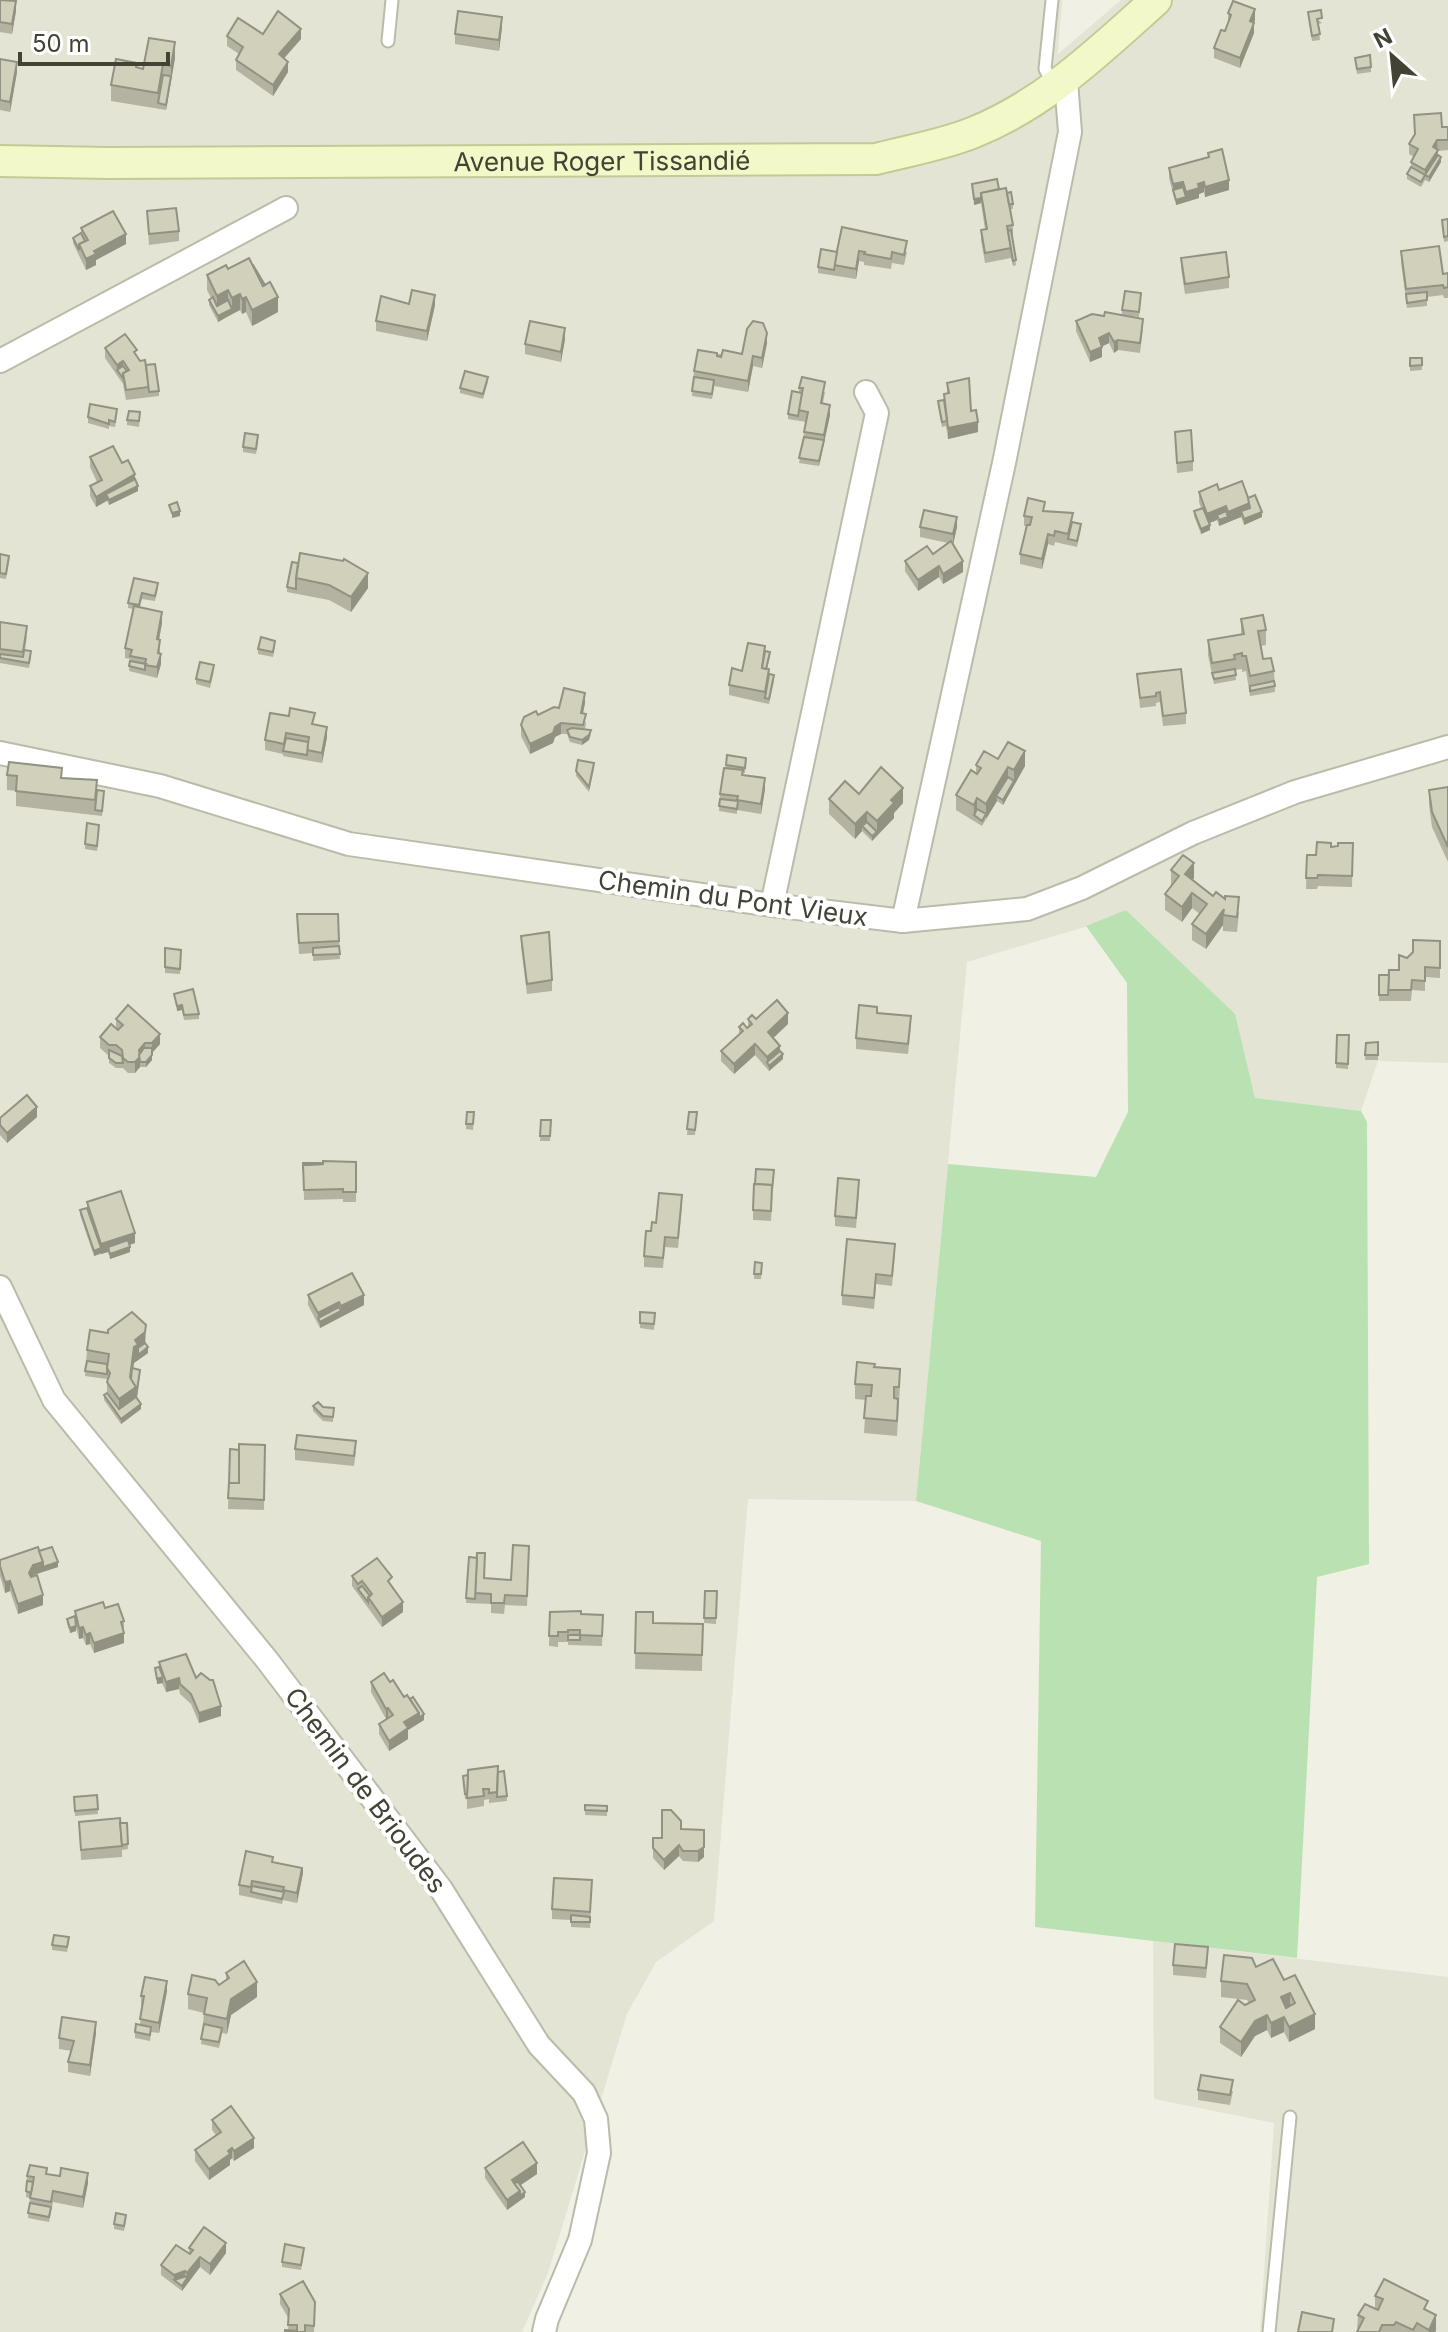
<svg xmlns="http://www.w3.org/2000/svg" width="1448" height="2332" font-family="Inter,sans-serif">
<rect width="100%" height="100%" fill="#f0f0e5"/>
<g fill="#e3e4d3">
<polygon points="0,0 1062,0 1058,54 1121,0 1448,0 1448,1063 1378,1061 1361,1111 1255,1098 1234,1014 1126,910 1105,921 967,962 916,1501 748,1499 714,1921 656,1962 627,2014 548,2273 522,2332 0,2332"/>
<polygon points="1153,1941 1448,1977 1448,2332 1260,2332 1274,2123 1154,2099"/>
</g>
<polygon fill="#bae1b1" points="1126,910 1235,1014 1255,1098 1361,1111 1367,1122 1369,1564 1317,1577 1297,1958 1035,1927 1041,1541 916,1501 948,1164 1096,1177 1128,1112 1127,983 1086,926"/>
<g fill="none" stroke-linecap="round" stroke-linejoin="round">
<g stroke="#babba8" stroke-width="15">
<g id="lane">
<polyline points="1052,0 1045,69 1054,85"/>
<polyline points="388,41 392,0"/>
<polyline points="1269,2332 1290,2117"/>
</g>
</g>
<g stroke="#babba8" stroke-width="26">
<g id="street">
<polyline points="0,361 286,208"/>
<polyline points="0,753 160,786 349,844 772,905 903,921 1027,909 1082,888 1193,833 1295,792 1448,747"/>
<polyline points="772,905 877,413 866,392"/>
<polyline points="903,921 1004,463 1070,132 1066,81"/>
<polyline points="0,1287 54,1400 267,1660 441,1889 539,2045 584,2093 596,2119 599,2153 580,2240 547,2319 544,2332"/>
</g>
</g>
<g stroke="#c4c996" stroke-width="34">
<g id="secondary">
<path id="s1" d="M 0,161 L 108,163 L 876,159 C 907,151 942,145 972,133 C 1045,104 1099,51 1156,0"/>
</g>
</g>
<use href="#lane" stroke="#fff" stroke-width="11"/>
<use href="#street" stroke="#fff" stroke-width="22"/>
<use href="#secondary" stroke="#f2f8c7" stroke-width="30"/>
</g>
<g fill="#b4b3a1">
<polygon points="0,0 16,11 12,34 0,32"/>
<polygon points="1308,12 1322,23 1318,24 1320,40 1312,41"/>
<polygon points="1228,13 1255,20 1254,23 1254,33 1240,68 1214,58 1214,48 1225,31 1228,24"/>
<polygon points="502,27 499,51 455,44 455,34"/>
<polygon points="263,34 301,39 284,58 288,72 273,96 236,70 236,60 239,54 227,46 227,36"/>
<polygon points="175,58 166,110 111,101 111,85 137,68 143,69"/>
<polygon points="1355,58 1371,67 1371,72 1357,74"/>
<polygon points="0,59 17,72 10,112 0,110"/>
<polygon points="1414,115 1442,127 1448,127 1448,150 1438,151 1438,155 1441,162 1429,182 1425,180 1421,187 1407,179 1407,174 1411,167 1411,162 1414,157 1409,154 1409,144 1414,135"/>
<polygon points="1208,153 1229,190 1205,197 1204,192 1199,194 1199,198 1176,205 1169,178 1169,168 1208,158"/>
<polygon points="972,184 999,189 1007,193 1013,204 1013,209 1010,209 1013,225 1013,235 1012,235 1016,265 1013,266 1011,258 985,263 981,240 981,230 985,229 981,203 974,205"/>
<polygon points="147,211 179,231 179,241 149,245"/>
<polygon points="1448,219 1448,241 1444,242 1442,220"/>
<polygon points="842,227 907,252 904,265 892,263 891,269 864,265 864,262 859,261 856,279 818,273 818,267 837,252"/>
<polygon points="81,228 126,244 96,260 96,265 86,270 73,243 73,238 81,234"/>
<polygon points="1401,251 1443,274 1448,273 1448,298 1444,298 1443,295 1427,297 1427,306 1407,308 1401,262"/>
<polygon points="1181,258 1229,277 1229,288 1185,294 1181,268"/>
<polygon points="228,269 278,312 252,326 246,312 242,314 240,310 218,322 209,305 209,300 211,298 207,290 207,275"/>
<polygon points="1141,293 1139,317 1122,315 1122,310"/>
<polygon points="409,304 435,305 427,341 376,331 376,321"/>
<polygon points="1076,321 1143,329 1140,353 1118,350 1114,353 1109,343 1102,346 1102,357 1090,362 1076,331"/>
<polygon points="565,339 561,362 525,354 525,344"/>
<polygon points="767,343 762,368 753,366 748,392 714,386 712,399 692,396 694,371 717,354 742,354"/>
<polygon points="105,348 137,357 140,361 146,365 159,391 159,396 126,400 123,384 105,358"/>
<polygon points="1410,358 1422,358 1422,370 1410,371"/>
<polygon points="488,382 483,399 460,393 460,388"/>
<polygon points="947,383 971,411 978,432 948,439 946,426 942,427 938,406 938,401 944,400 947,394"/>
<polygon points="799,388 825,392 823,403 830,415 819,466 799,463 806,422 788,419 788,414 799,393"/>
<polygon points="117,414 115,427 109,426 109,429 88,423 88,417"/>
<polygon points="140,417 139,427 127,425 127,420"/>
<polygon points="1175,432 1193,461 1193,471 1177,473"/>
<polygon points="258,440 256,454 243,452 243,447"/>
<polygon points="90,457 120,460 135,479 138,491 109,505 107,501 96,507 90,496 90,486 97,482 90,467"/>
<polygon points="1219,490 1248,498 1262,517 1244,525 1241,517 1219,526 1217,520 1209,523 1210,530 1201,534 1194,516 1194,511 1201,508 1199,502 1199,492"/>
<polygon points="1045,511 1073,522 1081,529 1077,547 1055,542 1054,546 1048,544 1042,569 1020,564 1020,554 1026,526 1024,526 1024,516"/>
<polygon points="920,527 957,527 953,544 963,572 943,584 939,577 918,591 905,571 905,561 933,554 948,543 920,537"/>
<polygon points="0,554 9,561 6,579 0,578"/>
<polygon points="298,563 368,588 351,612 329,600 287,592 287,587"/>
<polygon points="134,578 158,588 155,601 142,599 140,607 162,623 159,640 161,664 157,678 129,671 130,659 125,658 125,648 133,609 128,608 128,603"/>
<polygon points="1241,619 1266,630 1266,645 1261,646 1263,659 1274,671 1275,692 1250,696 1246,671 1242,672 1242,669 1235,670 1236,680 1214,684 1208,655 1208,640 1241,634"/>
<polygon points="0,622 27,636 25,650 31,656 29,668 0,663"/>
<polygon points="275,646 273,657 258,654 258,649"/>
<polygon points="765,651 770,657 767,669 774,681 769,704 729,695 729,685 742,671"/>
<polygon points="214,671 210,688 196,684 196,679"/>
<polygon points="1137,674 1186,713 1186,724 1163,726 1160,702 1156,703 1156,706 1140,708"/>
<polygon points="585,703 583,713 586,724 585,729 591,735 589,740 582,745 570,742 567,734 561,734 555,737 553,743 530,754 521,736 521,725 538,715 559,708"/>
<polygon points="314,724 327,737 322,763 283,756 283,754 265,750 265,740"/>
<polygon points="998,759 1025,766 1003,805 997,801 982,826 956,810 956,795 976,773 976,765"/>
<polygon points="746,763 745,773 743,773 743,776 765,789 761,814 737,810 737,814 719,811 720,794 726,765"/>
<polygon points="594,769 589,792 576,776 576,771"/>
<polygon points="7,775 62,778 97,790 104,796 102,816 16,806 16,791 7,790"/>
<polygon points="1448,787 1448,862 1432,827 1429,805 1429,790"/>
<polygon points="859,794 903,803 894,813 894,818 872,841 862,831 855,839 829,814 829,799"/>
<polygon points="99,830 97,851 85,849 85,844"/>
<polygon points="1353,843 1352,887 1318,886 1317,889 1306,889 1307,855 1316,855 1331,847 1338,846"/>
<polygon points="1171,870 1194,878 1192,880 1213,896 1239,912 1237,932 1223,931 1223,925 1206,949 1192,940 1192,924 1200,914 1192,908 1182,922 1165,910 1165,894 1171,886"/>
<polygon points="297,914 338,914 340,959 313,961 313,953 299,954"/>
<polygon points="521,936 552,980 552,991 527,994 521,946"/>
<polygon points="1440,941 1440,978 1425,977 1425,991 1412,990 1411,1001 1379,1001 1379,975 1389,975 1399,970 1407,958"/>
<polygon points="165,948 181,950 180,974 165,973"/>
<polygon points="174,994 199,1014 199,1019 184,1020 182,1010 177,1011"/>
<polygon points="877,1013 911,1026 908,1054 856,1049 856,1038"/>
<polygon points="116,1019 160,1044 152,1053 152,1060 146,1067 140,1067 135,1073 128,1073 123,1068 116,1068 109,1063 109,1056 100,1048 100,1037 116,1028"/>
<polygon points="748,1019 756,1019 788,1024 773,1038 783,1059 769,1071 755,1055 734,1074 721,1061 721,1051 739,1035 739,1027 748,1027"/>
<polygon points="1337,1035 1349,1035 1348,1069 1336,1068"/>
<polygon points="1378,1042 1378,1060 1365,1060 1366,1043"/>
<polygon points="467,1112 474,1112 473,1130 466,1129"/>
<polygon points="689,1112 697,1112 695,1135 687,1135"/>
<polygon points="37,1117 7,1143 0,1135 0,1118"/>
<polygon points="541,1120 551,1120 550,1141 540,1141"/>
<polygon points="356,1162 356,1202 343,1202 343,1199 304,1200 303,1163"/>
<polygon points="774,1170 771,1221 753,1220 753,1210"/>
<polygon points="859,1190 856,1228 835,1226 835,1216"/>
<polygon points="87,1202 135,1243 129,1245 130,1252 110,1259 108,1252 94,1256 80,1215 80,1210 87,1208"/>
<polygon points="682,1206 678,1248 665,1247 663,1268 644,1267 644,1256 651,1231 656,1223"/>
<polygon points="895,1254 892,1286 876,1284 874,1309 842,1305 842,1295"/>
<polygon points="755,1262 762,1268 761,1279 754,1279"/>
<polygon points="308,1295 364,1305 320,1328 308,1305"/>
<polygon points="640,1312 655,1313 654,1330 640,1328"/>
<polygon points="146,1344 148,1353 134,1363 133,1369 140,1375 137,1398 141,1409 121,1424 104,1400 104,1395 107,1393 107,1379 85,1376 87,1350"/>
<polygon points="875,1368 900,1385 897,1436 864,1433 866,1400 855,1399 855,1384"/>
<polygon points="313,1406 334,1408 333,1422 323,1421 313,1411"/>
<polygon points="265,1445 264,1510 228,1509 230,1449 239,1450"/>
<polygon points="295,1449 356,1451 354,1466 295,1460"/>
<polygon points="39,1551 58,1567 34,1575 43,1605 18,1614 10,1591 5,1593 0,1576 0,1560"/>
<polygon points="529,1556 527,1606 505,1605 504,1614 491,1613 491,1604 466,1603 469,1557 485,1578 511,1580"/>
<polygon points="352,1576 392,1586 403,1612 382,1627 352,1586"/>
<polygon points="705,1591 717,1591 716,1624 704,1623"/>
<polygon points="105,1608 124,1621 124,1643 94,1653 90,1644 86,1645 83,1638 79,1639 76,1628 76,1631 70,1633 67,1624 67,1619 75,1616 75,1611"/>
<polygon points="550,1612 603,1615 602,1646 568,1645 568,1642 558,1642 558,1647 549,1646"/>
<polygon points="636,1612 653,1623 703,1624 702,1671 635,1669"/>
<polygon points="159,1662 196,1678 221,1716 199,1723 191,1704 180,1694 179,1689 166,1692 162,1683 157,1684 155,1668 159,1667"/>
<polygon points="371,1682 404,1697 424,1720 408,1730 408,1739 389,1751 379,1734 379,1724 386,1719 371,1692"/>
<polygon points="498,1772 507,1796 507,1801 489,1803 489,1799 484,1800 484,1806 467,1809 467,1799 465,1799 463,1781"/>
<polygon points="97,1795 98,1814 75,1816 74,1797"/>
<polygon points="585,1805 607,1806 607,1816 585,1815"/>
<polygon points="79,1822 127,1823 128,1849 122,1850 122,1857 81,1860"/>
<polygon points="681,1829 704,1830 704,1857 698,1862 683,1861 679,1856 664,1870 653,1858 653,1838 662,1838"/>
<polygon points="273,1862 303,1873 297,1903 283,1900 282,1904 239,1895 239,1885"/>
<polygon points="592,1881 590,1928 571,1927 571,1920 552,1919 552,1909"/>
<polygon points="69,1942 67,1952 52,1950 52,1945"/>
<polygon points="1208,1957 1206,1978 1173,1975 1173,1965"/>
<polygon points="1256,1967 1284,1980 1315,2029 1289,2042 1284,2032 1271,2038 1267,2030 1255,2036 1241,2057 1220,2043 1220,2027 1245,2005 1249,2003 1247,2000 1221,1997 1221,1981"/>
<polygon points="226,1973 257,1997 231,2015 227,2034 222,2033 219,2048 201,2044 204,2013 188,2009 188,1994 219,1985 226,1980"/>
<polygon points="167,1991 159,2033 151,2032 150,2041 135,2038 135,2032 140,2024 142,2006 141,2006 141,1996"/>
<polygon points="96,2033 90,2076 68,2072 68,2062 72,2051 59,2049 59,2038"/>
<polygon points="1198,2090 1233,2091 1230,2105 1198,2100"/>
<polygon points="212,2120 254,2148 234,2161 232,2158 230,2160 230,2165 209,2180 195,2161 195,2150 216,2135 212,2130"/>
<polygon points="485,2168 537,2174 520,2185 525,2197 507,2210 485,2178"/>
<polygon points="47,2174 88,2183 83,2208 53,2202 49,2222 28,2218 30,2198 26,2197 27,2176"/>
<polygon points="126,2220 124,2231 114,2229 114,2224"/>
<polygon points="189,2248 226,2253 210,2275 200,2267 182,2291 161,2275 161,2265 189,2254"/>
<polygon points="304,2253 301,2270 282,2267 282,2262"/>
<polygon points="280,2294 315,2302 314,2332 285,2332 288,2330 289,2319 280,2304"/>
<polygon points="1375,2296 1428,2311 1436,2331 1435,2332 1357,2332 1358,2315 1375,2309"/>
</g>
<g fill="#929283">
<polygon points="16,1 16,11 12,34 12,24"/>
<polygon points="1255,9 1255,20 1250,32 1250,21"/>
<polygon points="502,17 502,27 499,51 499,40"/>
<polygon points="1254,23 1254,33 1240,68 1240,58"/>
<polygon points="301,29 301,39 279,64 279,54"/>
<polygon points="175,42 175,58 166,110 166,105 171,76 171,66"/>
<polygon points="17,62 17,72 10,112 10,102"/>
<polygon points="288,62 288,72 273,96 273,85"/>
<polygon points="1437,140 1438,160 1425,175 1425,170 1433,147"/>
<polygon points="1441,157 1441,162 1429,182 1429,177"/>
<polygon points="1229,180 1229,190 1205,197 1205,187"/>
<polygon points="1183,182 1183,192 1173,190 1173,184"/>
<polygon points="1204,182 1204,192 1199,194 1199,198 1186,202 1186,192 1198,184"/>
<polygon points="1186,197 1186,202 1176,205 1176,200"/>
<polygon points="981,198 981,203 974,205 974,199"/>
<polygon points="126,234 126,244 96,260 96,265 86,270 86,259 94,251"/>
<polygon points="859,251 859,261 856,279 856,269"/>
<polygon points="228,290 228,306 217,311 217,296"/>
<polygon points="240,294 240,310 232,314 232,298"/>
<polygon points="435,295 435,305 427,341 427,331"/>
<polygon points="246,297 246,312 242,314 242,299"/>
<polygon points="278,297 278,312 252,326 252,310"/>
<polygon points="232,309 232,314 218,322 218,316"/>
<polygon points="565,328 565,339 561,362 561,352"/>
<polygon points="767,333 767,343 762,368 762,358"/>
<polygon points="1109,333 1109,343 1099,348 1099,338"/>
<polygon points="1118,340 1118,350 1114,353 1114,342"/>
<polygon points="1102,347 1102,357 1090,362 1090,352"/>
<polygon points="753,356 753,366 748,392 748,381"/>
<polygon points="123,361 123,371 117,370 117,375 117,365"/>
<polygon points="830,405 830,415 819,466 819,461"/>
<polygon points="978,422 978,432 948,439 948,428"/>
<polygon points="135,474 135,484 96,507 96,497"/>
<polygon points="138,486 138,491 109,505 109,500"/>
<polygon points="1250,503 1250,513 1241,511 1241,517 1219,526 1219,520 1228,517 1228,512"/>
<polygon points="1226,506 1226,517 1217,515 1217,520 1207,524 1207,514"/>
<polygon points="180,511 180,516 172,518 172,513"/>
<polygon points="1262,512 1262,517 1244,525 1244,519"/>
<polygon points="957,517 957,527 953,545 953,534"/>
<polygon points="1210,525 1210,530 1201,534 1201,529"/>
<polygon points="1048,534 1048,544 1042,569 1042,559"/>
<polygon points="963,561 963,572 943,584 943,574"/>
<polygon points="939,566 939,577 918,591 918,580"/>
<polygon points="368,573 368,588 351,612 351,597"/>
<polygon points="162,612 162,623 157,650 157,639"/>
<polygon points="161,654 161,664 157,678 157,667"/>
<polygon points="585,693 585,703 581,723 581,713"/>
<polygon points="561,723 561,734 555,737 553,743 530,754 530,744"/>
<polygon points="327,727 327,737 322,763 322,753"/>
<polygon points="591,730 589,740 582,745 582,740"/>
<polygon points="1025,751 1025,766 1003,805 1003,800 1014,781 1014,770"/>
<polygon points="1008,767 1008,782 996,796 997,801 986,819 986,804"/>
<polygon points="765,778 765,789 761,814 761,804"/>
<polygon points="903,788 903,803 894,813 894,818 872,841 872,836 877,832 877,821 891,800"/>
<polygon points="977,798 977,814 974,815 974,821 974,805"/>
<polygon points="867,812 867,827 862,826 862,831 855,839 855,824"/>
<polygon points="1194,863 1194,878 1185,889 1185,874"/>
<polygon points="1192,893 1192,908 1182,922 1182,907"/>
<polygon points="1224,909 1223,925 1206,949 1206,934"/>
<polygon points="182,1005 182,1010 177,1011 177,1006"/>
<polygon points="788,1013 788,1024 768,1043 768,1032"/>
<polygon points="160,1034 160,1044 152,1053 152,1043"/>
<polygon points="145,1043 145,1054 140,1059 140,1067 135,1073 135,1062 139,1050"/>
<polygon points="755,1044 755,1055 734,1074 734,1064"/>
<polygon points="780,1046 780,1056 767,1062 767,1057"/>
<polygon points="783,1054 783,1059 769,1071 769,1066"/>
<polygon points="152,1055 152,1060 146,1067 146,1062"/>
<polygon points="37,1107 37,1117 7,1143 7,1133"/>
<polygon points="135,1233 135,1243 110,1252 108,1247 108,1252 101,1254 101,1244"/>
<polygon points="130,1247 130,1252 110,1259 110,1254"/>
<polygon points="101,1248 101,1253 94,1256 94,1251"/>
<polygon points="364,1295 364,1305 320,1328 320,1322 318,1318 318,1323 318,1313 339,1302 339,1312 341,1311 341,1306"/>
<polygon points="146,1325 145,1348 148,1347 148,1353 134,1363 130,1388 136,1387 136,1402 119,1414 119,1399 135,1340"/>
<polygon points="141,1404 141,1409 121,1424 121,1419"/>
<polygon points="43,1562 58,1562 58,1567 33,1575 30,1581 29,1573 33,1565"/>
<polygon points="10,1581 10,1591 5,1593 5,1582"/>
<polygon points="43,1595 43,1605 18,1614 18,1604"/>
<polygon points="403,1602 403,1612 382,1627 382,1617"/>
<polygon points="76,1626 76,1631 70,1633 70,1628"/>
<polygon points="83,1627 83,1638 79,1639 79,1628"/>
<polygon points="90,1633 90,1644 86,1645 86,1635"/>
<polygon points="124,1633 124,1643 94,1653 94,1643"/>
<polygon points="163,1677 163,1683 157,1684 157,1679"/>
<polygon points="179,1678 179,1689 166,1692 166,1682"/>
<polygon points="221,1706 221,1716 199,1723 199,1713"/>
<polygon points="388,1708 388,1718 386,1719 386,1709"/>
<polygon points="419,1713 424,1714 424,1720 408,1730 408,1739 389,1751 389,1741 404,1722"/>
<polygon points="679,1845 679,1856 664,1870 664,1860"/>
<polygon points="704,1847 704,1857 698,1862 698,1851"/>
<polygon points="302,1868 303,1868 303,1873 297,1903 297,1893"/>
<polygon points="167,1981 167,1991 159,2033 159,2023"/>
<polygon points="257,1982 257,1997 231,2015 227,2034 227,2019 231,1999"/>
<polygon points="1290,1993 1290,2008 1281,2013 1281,1997"/>
<polygon points="1315,2014 1315,2029 1289,2042 1289,2027"/>
<polygon points="1267,2015 1267,2030 1255,2036 1241,2057 1241,2042 1255,2021"/>
<polygon points="1284,2017 1284,2032 1271,2038 1271,2023"/>
<polygon points="96,2022 96,2033 90,2076 90,2065"/>
<polygon points="254,2138 254,2148 234,2161 234,2151"/>
<polygon points="232,2148 232,2158 230,2160 230,2165 209,2180 209,2169"/>
<polygon points="537,2163 537,2174 515,2189 512,2180"/>
<polygon points="88,2173 88,2183 83,2208 83,2197"/>
<polygon points="520,2191 525,2192 525,2197 507,2210 507,2200"/>
<polygon points="226,2243 226,2253 210,2275 210,2264"/>
<polygon points="200,2257 200,2267 182,2291 182,2286 174,2280 174,2285 174,2275 185,2271 185,2281 187,2278 187,2273"/>
<polygon points="1436,2315 1436,2331 1435,2332 1429,2332"/>
</g>
<g fill="#d1d0bb" stroke="#929283" stroke-width="2" fill-rule="evenodd">
<polygon points="0,0 16,1 12,24 0,22"/>
<polygon points="1233,1 1255,9 1250,21 1254,23 1240,58 1214,48 1221,30 1225,31 1231,15 1228,13"/>
<polygon points="1321,10 1322,18 1317,19 1320,34 1312,36 1308,12"/>
<polygon points="278,11 301,29 279,54 288,62 273,85 236,60 243,47 227,36 238,18 263,34"/>
<polygon points="458,11 502,17 499,40 455,34"/>
<polygon points="149,38 175,42 171,66 163,64 158,93 111,85 116,59 137,63 136,67 143,69"/>
<polygon points="1370,55 1371,67 1357,69 1355,58"/>
<polygon points="0,59 17,62 10,102 0,100"/>
<polygon points="163,75 171,76 166,105 158,103"/>
<polygon points="1441,113 1442,127 1448,127 1448,140 1437,140 1433,147 1438,150 1425,170 1411,162 1418,149 1409,144 1415,134 1414,115"/>
<polygon points="1222,149 1229,180 1205,187 1204,182 1198,184 1199,188 1186,192 1183,182 1173,184 1169,168 1209,157 1208,153"/>
<polygon points="1438,155 1441,157 1429,177 1425,175 1421,182 1407,174 1411,167 1425,175"/>
<polygon points="997,179 999,189 981,193 981,198 974,199 972,184"/>
<polygon points="1183,187 1186,197 1176,200 1173,190"/>
<polygon points="1006,188 1013,225 1007,226 1011,248 985,253 981,230 987,229 981,193"/>
<polygon points="1011,192 1013,204 1009,204 1007,193"/>
<polygon points="176,208 179,231 149,234 147,211"/>
<polygon points="113,211 126,234 94,251 96,254 86,259 79,244 88,240 81,228"/>
<polygon points="1448,219 1448,236 1444,237 1442,220"/>
<polygon points="842,227 907,241 904,255 892,252 891,259 864,254 865,252 859,251 856,269 834,265"/>
<polygon points="1011,230 1016,260 1013,261 1008,231"/>
<polygon points="81,233 85,241 79,244 79,250 73,238"/>
<polygon points="1439,246 1443,274 1448,273 1448,287 1444,288 1443,285 1406,289 1401,251"/>
<polygon points="821,249 837,252 834,270 818,267"/>
<polygon points="1226,252 1229,277 1185,284 1181,258"/>
<polygon points="249,258 263,286 270,282 278,297 252,310 246,297 242,299 240,294 232,298 228,290 217,296 207,275 226,265 228,269"/>
<polygon points="253,265 265,285 263,286"/>
<polygon points="412,290 435,295 427,331 376,321 381,296 409,304"/>
<polygon points="1125,291 1141,293 1139,312 1122,310"/>
<polygon points="1427,292 1427,300 1407,303 1406,294"/>
<polygon points="213,297 217,306 228,300 232,309 218,316 209,300"/>
<polygon points="1105,312 1143,319 1140,343 1118,340 1114,342 1109,333 1099,338 1102,347 1090,352 1076,321 1092,314 1104,316"/>
<polygon points="530,321 565,328 561,352 525,344"/>
<polygon points="753,321 763,323 767,333 762,358 753,356 748,381 694,371 698,350 717,353 717,356 721,357 723,350 742,354 747,329"/>
<polygon points="125,334 137,350 134,352 140,361 145,360 149,387 126,390 123,373 129,370 123,361 117,365 105,348"/>
<polygon points="1410,358 1422,358 1422,365 1410,366"/>
<polygon points="155,364 159,391 149,392 146,365"/>
<polygon points="123,366 127,371 123,373 123,378 117,370"/>
<polygon points="465,371 488,377 483,394 460,388"/>
<polygon points="694,377 714,380 712,394 692,391"/>
<polygon points="802,377 825,382 821,403 830,405 824,435 804,432 808,412 798,410 803,388 799,388"/>
<polygon points="969,378 971,411 976,410 978,422 948,428 944,394 949,393 947,383"/>
<polygon points="792,391 802,393 798,416 788,414"/>
<polygon points="944,400 947,421 942,422 938,401"/>
<polygon points="90,404 117,409 115,422 109,420 109,424 88,417"/>
<polygon points="129,411 140,412 139,421 127,420"/>
<polygon points="1191,430 1193,461 1177,463 1175,432"/>
<polygon points="245,433 258,435 256,449 243,447"/>
<polygon points="804,437 824,440 819,461 799,458"/>
<polygon points="113,446 122,463 128,460 135,474 96,497 90,486 102,480 90,457"/>
<polygon points="135,479 138,486 109,500 106,494"/>
<polygon points="1242,481 1250,503 1228,512 1226,506 1207,514 1199,492 1217,484 1219,490"/>
<polygon points="1255,495 1262,512 1244,519 1241,511 1250,508 1248,498"/>
<polygon points="1028,498 1045,502 1043,511 1073,513 1068,534 1055,531 1054,536 1048,534 1042,559 1020,554 1027,525 1030,525 1032,517 1024,516"/>
<polygon points="177,502 180,511 172,513 169,505"/>
<polygon points="1203,508 1210,525 1201,529 1194,511"/>
<polygon points="924,510 957,517 953,534 920,527"/>
<polygon points="1226,511 1228,517 1219,520 1217,515"/>
<polygon points="1072,522 1081,524 1077,541 1068,539"/>
<polygon points="951,541 963,561 943,574 939,566 918,580 905,561 927,546 933,554"/>
<polygon points="300,553 343,561 344,559 368,573 351,597 329,585 296,578"/>
<polygon points="0,554 9,556 6,574 0,573"/>
<polygon points="292,562 298,563 296,578 296,589 287,587"/>
<polygon points="134,578 158,583 155,596 142,593 139,605 128,603"/>
<polygon points="134,606 162,612 157,639 160,640 158,653 161,654 157,667 145,665 146,659 130,656 132,650 125,648"/>
<polygon points="1263,615 1266,630 1258,631 1263,659 1271,658 1274,671 1250,676 1246,656 1242,656 1242,653 1234,655 1235,659 1212,663 1208,640 1244,634 1241,619"/>
<polygon points="0,622 27,626 23,652 0,649"/>
<polygon points="261,637 275,641 273,652 258,649"/>
<polygon points="748,643 765,646 762,668 769,669 765,692 729,685 732,668 742,671"/>
<polygon points="24,650 31,651 29,663 0,658 0,654 23,657"/>
<polygon points="765,651 770,652 766,669 762,668"/>
<polygon points="130,661 146,664 145,665 145,670 129,666"/>
<polygon points="200,662 214,665 210,682 196,679"/>
<polygon points="1181,669 1186,713 1163,716 1160,692 1156,693 1156,696 1140,698 1137,674"/>
<polygon points="1235,669 1236,675 1214,679 1212,673"/>
<polygon points="769,674 774,675 769,699 765,698"/>
<polygon points="1274,681 1275,686 1250,691 1250,686"/>
<polygon points="564,688 585,693 581,713 586,714 583,725 561,723 555,727 553,733 530,744 521,725 524,717 536,711 538,715 554,707 559,708"/>
<polygon points="290,708 315,713 312,724 327,727 322,753 307,750 309,737 286,733 284,744 265,740 270,713 289,716"/>
<polygon points="572,728 591,730 589,735 582,740 570,737 567,730"/>
<polygon points="286,738 308,742 307,755 283,751"/>
<polygon points="1008,742 1025,751 1014,770 1008,767 986,804 977,798 974,805 956,795 971,770 977,774 981,768 976,765 984,751 998,759"/>
<polygon points="727,755 746,758 745,768 726,765"/>
<polygon points="578,760 594,763 589,787 576,771"/>
<polygon points="9,762 62,768 61,778 97,780 95,800 16,791 17,776 7,775"/>
<polygon points="881,767 903,788 891,800 894,803 877,821 867,812 855,824 829,799 845,781 859,794"/>
<polygon points="724,768 743,770 742,775 765,778 761,804 737,800 738,796 720,794"/>
<polygon points="1008,777 1014,781 1003,800 996,796"/>
<polygon points="1448,787 1448,847 1432,812 1429,790"/>
<polygon points="97,790 104,791 102,811 95,810"/>
<polygon points="720,799 738,801 737,809 719,806"/>
<polygon points="977,809 986,814 982,821 974,815"/>
<polygon points="867,822 877,832 872,836 862,826"/>
<polygon points="87,823 99,825 97,846 85,844"/>
<polygon points="1317,842 1331,843 1331,847 1338,846 1338,843 1353,843 1352,876 1318,875 1317,878 1306,878 1307,855 1316,855"/>
<polygon points="1183,855 1194,863 1185,874 1213,896 1216,892 1225,899 1225,896 1239,897 1237,917 1223,915 1224,909 1206,934 1192,924 1207,904 1192,893 1182,907 1165,894 1179,876 1171,870"/>
<polygon points="297,914 338,914 339,941 299,943"/>
<polygon points="549,932 552,980 527,984 521,936"/>
<polygon points="1413,940 1440,941 1440,968 1425,967 1425,981 1412,980 1411,990 1388,990 1389,970 1399,970 1399,955 1407,958 1413,952"/>
<polygon points="339,946 340,954 313,955 313,948"/>
<polygon points="165,948 181,950 180,969 165,967"/>
<polygon points="1379,975 1389,975 1388,995 1379,995"/>
<polygon points="193,989 199,1014 184,1015 182,1005 177,1006 174,994"/>
<polygon points="777,1000 788,1013 768,1032 780,1046 767,1057 755,1044 734,1064 721,1051 743,1031 739,1027 743,1023 747,1028 752,1024 748,1019 752,1015 756,1019"/>
<polygon points="128,1005 160,1034 152,1043 145,1043 139,1050 140,1057 135,1062 128,1062 123,1058 122,1050 116,1045 109,1045 100,1037 111,1024 118,1030 123,1025 116,1019"/>
<polygon points="859,1005 877,1007 877,1013 911,1016 908,1044 856,1038"/>
<polygon points="1337,1035 1349,1035 1348,1064 1336,1063"/>
<polygon points="1378,1042 1378,1055 1365,1055 1366,1043"/>
<polygon points="144,1048 152,1048 152,1055 146,1062 140,1062 139,1055"/>
<polygon points="109,1050 122,1056 123,1063 116,1063 109,1058"/>
<polygon points="780,1051 783,1054 769,1066 767,1062"/>
<polygon points="27,1095 37,1107 7,1133 0,1125 0,1118"/>
<polygon points="467,1112 474,1112 473,1124 466,1124"/>
<polygon points="689,1112 697,1112 695,1130 687,1129"/>
<polygon points="541,1120 551,1120 550,1136 540,1136"/>
<polygon points="323,1161 356,1162 356,1192 343,1192 343,1189 304,1190 303,1165 323,1164"/>
<polygon points="303,1163 323,1163 323,1164 303,1165 303,1170"/>
<polygon points="756,1169 774,1170 772,1190 772,1185 755,1184"/>
<polygon points="838,1178 859,1180 856,1218 835,1216"/>
<polygon points="754,1184 772,1185 771,1211 753,1210"/>
<polygon points="121,1191 135,1233 101,1244 87,1202"/>
<polygon points="659,1193 682,1195 678,1238 665,1237 663,1258 644,1256 646,1231 651,1231 652,1222 656,1223"/>
<polygon points="87,1208 101,1248 94,1251 80,1210"/>
<polygon points="847,1239 895,1244 892,1276 876,1274 874,1298 842,1295"/>
<polygon points="128,1240 130,1247 110,1254 108,1247"/>
<polygon points="755,1262 762,1263 761,1274 754,1274"/>
<polygon points="352,1273 364,1295 341,1306 339,1302 318,1313 308,1295"/>
<polygon points="339,1307 341,1311 320,1322 318,1318"/>
<polygon points="132,1312 146,1325 145,1332 135,1340 138,1345 134,1347 130,1377 136,1387 119,1399 107,1382 110,1373 107,1368 109,1354 87,1350 90,1330 108,1333 108,1330"/>
<polygon points="640,1312 655,1313 654,1324 640,1323"/>
<polygon points="145,1343 148,1347 138,1355 138,1348"/>
<polygon points="87,1361 107,1364 107,1374 85,1371"/>
<polygon points="857,1362 875,1364 874,1367 900,1369 899,1387 894,1387 894,1398 898,1399 897,1421 864,1418 866,1396 871,1396 872,1385 855,1384"/>
<polygon points="132,1368 140,1370 136,1397 136,1387 131,1379"/>
<polygon points="107,1393 119,1409 136,1397 141,1404 121,1419 104,1395"/>
<polygon points="318,1402 323,1407 334,1408 333,1417 323,1416 313,1406"/>
<polygon points="297,1435 356,1441 354,1456 295,1449"/>
<polygon points="239,1444 265,1445 264,1500 228,1498 229,1483 239,1483"/>
<polygon points="230,1449 239,1450 239,1483 229,1483"/>
<polygon points="513,1545 529,1546 527,1596 505,1595 504,1603 491,1603 491,1594 475,1593 477,1553 485,1553 484,1578 511,1580"/>
<polygon points="38,1547 43,1562 33,1565 29,1573 31,1577 37,1575 43,1595 18,1604 10,1581 5,1582 0,1566 0,1560"/>
<polygon points="52,1547 58,1562 43,1567 43,1562 39,1551"/>
<polygon points="469,1557 477,1558 475,1599 466,1598"/>
<polygon points="377,1558 392,1577 388,1581 403,1602 382,1617 368,1597 372,1594 362,1581 358,1584 352,1576"/>
<polygon points="362,1586 370,1596 368,1597 368,1602 358,1589"/>
<polygon points="705,1591 717,1591 716,1618 704,1618"/>
<polygon points="103,1602 105,1608 118,1604 124,1621 121,1622 124,1633 94,1643 90,1633 86,1635 83,1627 79,1628 75,1611"/>
<polygon points="581,1611 581,1614 603,1615 602,1636 580,1635 580,1630 568,1630 568,1632 558,1632 558,1636 549,1636 550,1612"/>
<polygon points="636,1612 653,1612 653,1623 703,1624 702,1655 635,1653"/>
<polygon points="75,1616 76,1626 70,1628 67,1619"/>
<rect x="568" y="1635" width="12" height="5"/>
<polygon points="186,1654 196,1678 201,1673 210,1680 213,1680 221,1706 199,1713 191,1694 180,1684 179,1678 166,1682 159,1662"/>
<polygon points="159,1667 163,1677 157,1679 155,1668"/>
<polygon points="384,1673 390,1682 393,1680 404,1697 407,1695 419,1713 404,1722 408,1728 389,1741 379,1724 393,1715 388,1708 386,1709 371,1682"/>
<polygon points="413,1697 424,1714 419,1718 419,1713 410,1699"/>
<polygon points="498,1766 497,1792 489,1793 489,1789 483,1789 484,1796 467,1798 468,1770"/>
<polygon points="504,1771 507,1796 497,1797 498,1772"/>
<polygon points="468,1775 467,1794 465,1794 463,1776"/>
<polygon points="97,1795 98,1809 75,1811 74,1797"/>
<polygon points="585,1805 607,1806 607,1811 585,1810"/>
<polygon points="662,1810 671,1810 681,1821 681,1829 704,1830 704,1847 698,1851 683,1851 679,1845 664,1860 653,1848 653,1838 662,1838"/>
<polygon points="120,1818 122,1846 81,1850 79,1822"/>
<polygon points="120,1823 127,1823 128,1844 122,1845"/>
<polygon points="246,1851 273,1857 272,1862 302,1868 297,1893 283,1890 284,1887 252,1881 251,1887 239,1885"/>
<polygon points="554,1878 592,1880 590,1912 552,1909"/>
<polygon points="252,1886 284,1892 282,1899 251,1892"/>
<polygon points="571,1915 590,1917 590,1922 571,1922"/>
<polygon points="54,1935 69,1937 67,1947 52,1945"/>
<polygon points="1175,1944 1208,1947 1206,1968 1173,1965"/>
<path d="M 1224,1955 L 1252,1958 L 1256,1967 L 1273,1959 L 1284,1980 L 1295,1975 L 1315,2014 L 1289,2027 L 1284,2017 L 1271,2023 L 1267,2015 L 1255,2021 L 1241,2042 L 1220,2027 L 1238,2000 L 1245,2005 L 1255,2000 L 1247,1984 L 1221,1981 ZM 1290,1993 L 1295,2003 L 1286,2008 L 1281,1997 Z"/>
<polygon points="244,1961 257,1982 231,1999 227,2019 204,2014 207,1998 188,1994 192,1975 215,1980 219,1985 229,1978 226,1973"/>
<polygon points="145,1977 167,1981 159,2023 140,2019 144,1996 141,1996"/>
<polygon points="62,2017 96,2022 90,2065 68,2062 74,2041 59,2038"/>
<polygon points="136,2024 151,2027 150,2035 135,2032"/>
<polygon points="204,2024 222,2028 219,2042 201,2039"/>
<polygon points="1201,2075 1233,2080 1230,2095 1198,2090"/>
<polygon points="231,2106 254,2138 234,2151 232,2148 228,2151 230,2154 209,2169 195,2150 221,2132 212,2120"/>
<polygon points="523,2142 537,2163 512,2180 520,2191 507,2200 485,2168"/>
<polygon points="30,2165 47,2168 46,2174 60,2176 61,2168 88,2173 83,2197 53,2191 51,2202 30,2198 34,2177 27,2176"/>
<polygon points="27,2181 33,2182 31,2193 26,2191"/>
<polygon points="518,2182 525,2192 520,2196 520,2191 514,2183"/>
<polygon points="30,2203 51,2207 49,2217 28,2213"/>
<polygon points="116,2213 126,2215 124,2226 114,2224"/>
<polygon points="204,2227 226,2243 210,2264 200,2257 187,2273 185,2271 174,2275 161,2265 176,2245 190,2254 193,2250 189,2248"/>
<polygon points="285,2244 304,2248 301,2265 282,2262"/>
<polygon points="187,2276 187,2278 182,2286 174,2280"/>
<polygon points="1384,2279 1428,2301 1424,2309 1436,2315 1429,2330 1417,2323 1413,2330 1396,2322 1394,2325 1382,2325 1379,2332 1357,2332 1364,2318 1358,2315 1365,2304 1378,2310 1383,2299 1375,2296"/>
<polygon points="303,2281 315,2302 314,2326 305,2325 305,2332 297,2332 297,2325 288,2325 289,2309 280,2294"/>
<polygon points="1302,2312 1334,2319 1332,2332 1298,2332"/>
<polygon points="285,2330 297,2331 297,2332 285,2332"/>
</g>
<g text-anchor="middle" dominant-baseline="central" stroke-width="8" stroke-linejoin="round" paint-order="stroke">
<g font-size="26" fill="#424235" stroke="#fff">
<text stroke="none"><textPath href="#s1" startOffset="602">Avenue Roger Tissandié</textPath></text>
<text transform="translate(733 898) rotate(8)">Chemin du Pont Vieux</text>
<text transform="translate(366 1790) rotate(53)">Chemin de Brioudes</text>
</g>
</g>
<g transform="translate(1392 56) rotate(333)" stroke="#ffffff" stroke-width="6" paint-order="stroke">
<path d="M0-6L14 30L0 20L-14 30Z" fill="#424235"/>
<text y="-12" font-size="22" font-weight="bold" text-anchor="middle" fill="#424235">N</text>
</g>
<path d="M20 52v12h148v-12" fill="none" stroke="#424235" stroke-width="4"/>
<text x="32" y="52" font-size="24" fill="#424235" stroke="#ffffff" stroke-width="6" paint-order="stroke">50 m</text>
</svg>
